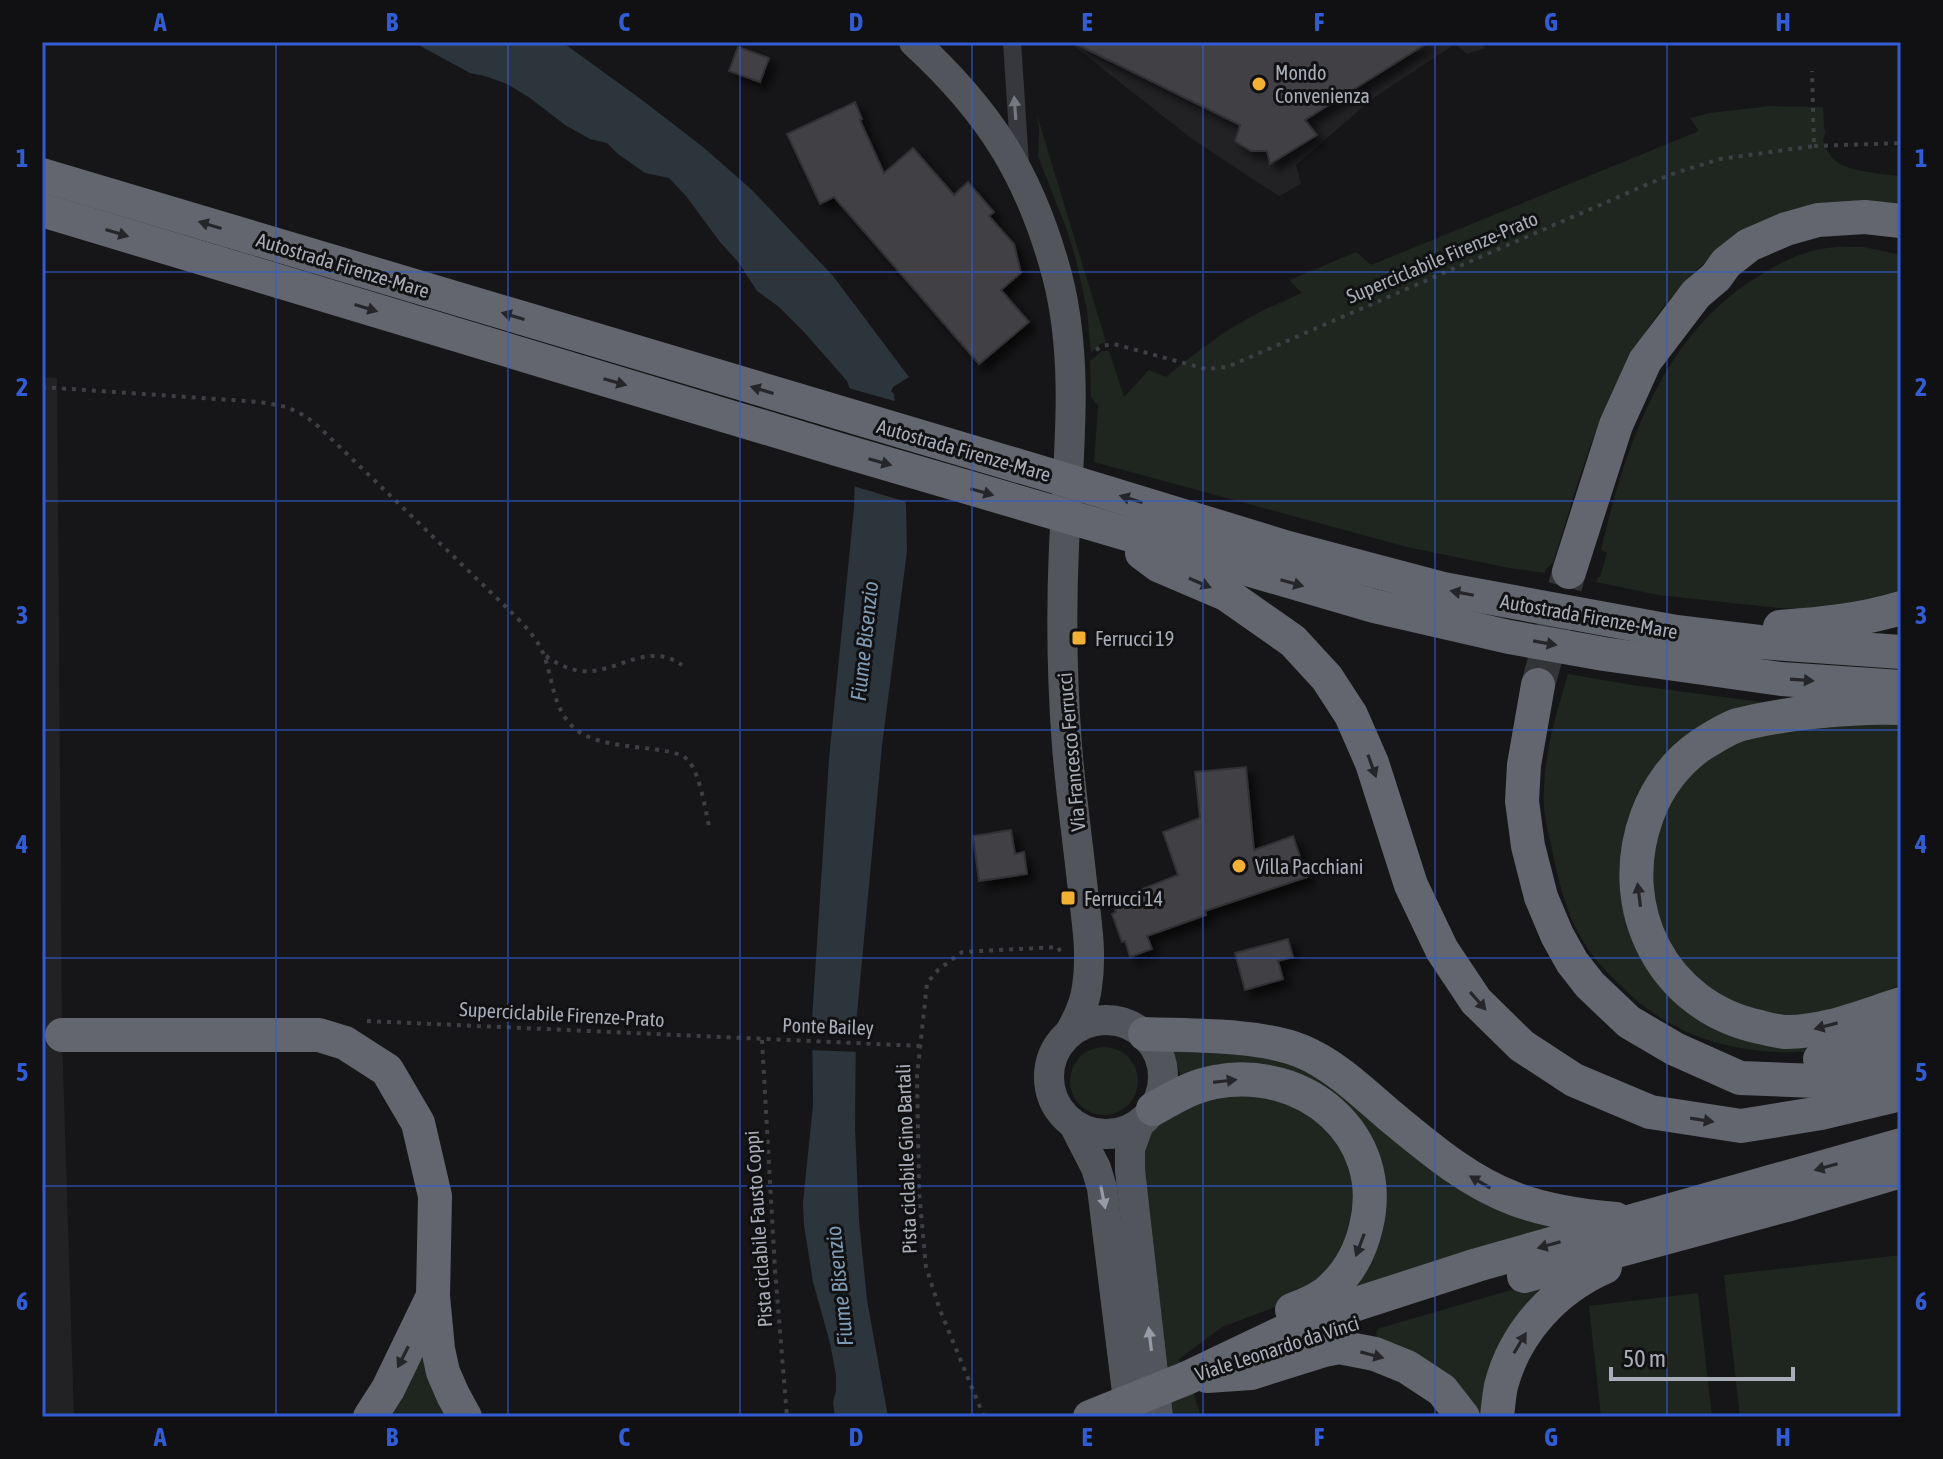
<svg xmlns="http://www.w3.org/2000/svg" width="1943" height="1459" font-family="'Asap Condensed',sans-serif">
<defs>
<filter id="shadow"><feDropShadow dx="7" dy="7" stdDeviation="4" flood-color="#0009"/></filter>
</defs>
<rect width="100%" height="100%" fill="#161618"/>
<g fill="#222225">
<polygon points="1074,42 1480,42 1485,48 1467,54 1455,44 1372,99 1296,165 1301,184 1279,196 1192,139 1074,46"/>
<polygon points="42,377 57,378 62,1036 74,1417 42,1417"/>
</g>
<g fill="#1e261f">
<path d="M 1770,106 L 1823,107 L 1824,129 L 1826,131 L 1823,140 C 1826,148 1830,157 1837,162 C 1852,172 1883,174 1901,176 L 1901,210 L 1712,256 C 1617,338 1589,448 1553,563 L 1546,569 L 1545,573 L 1509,568 L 1407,547 L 1094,462 L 1098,406 L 1091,397 L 1090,361 L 1102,351 L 1109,351 L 1124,397 L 1149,370 L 1166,377 C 1194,354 1223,331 1256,314 C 1271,306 1287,300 1302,293 L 1290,281 L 1292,279 L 1356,252 L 1371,265 L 1699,131 L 1690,118 L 1710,113 Z"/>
<polygon points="1037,115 1106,342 1100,344 1091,353 1087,310 1076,260 1068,233 1038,156 1039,130"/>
<path d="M 1864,247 L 1901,255 L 1901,595 L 1811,609 L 1779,608 L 1658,595 L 1596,582 L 1598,577 L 1600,577 L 1607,553 L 1601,550 C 1625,447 1663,333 1759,276 C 1779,263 1803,251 1827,248 C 1839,246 1852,247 1864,247 Z"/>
<path d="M 1568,674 L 1632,685 L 1769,703 L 1650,782 L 1654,970 L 1813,1040 L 1807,1052 C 1734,1055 1670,1037 1618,983 C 1605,970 1592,957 1583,941 C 1567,915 1559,884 1553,854 C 1550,839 1545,822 1544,806 C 1542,760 1555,718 1568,674 Z"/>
<polygon points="1901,720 1901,984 1852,1008 1778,1019 1701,989 1654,918 1652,840 1676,785 1730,743 1799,725"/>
<polygon points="1169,1042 1282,1054 1552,1227 1357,1287 1357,1284 1367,1266 1347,1112 1183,1083"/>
<circle cx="1104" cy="1081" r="34"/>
<polygon points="1221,1090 1289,1098 1340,1141 1357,1189 1346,1251 1302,1297 1222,1327 1179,1359 1194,1394 1201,1417 1166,1417 1141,1145 1162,1121"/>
<polygon points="1901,1255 1901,1417 1740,1417 1724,1275"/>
<polygon points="1532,1284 1543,1287 1480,1416 1377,1338 1376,1332 1380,1328"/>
<polygon points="1698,1293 1712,1417 1601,1417 1589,1306"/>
<polygon points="418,1343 452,1417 384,1417"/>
</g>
<polygon fill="#2c353c" points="413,42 562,42 642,100 703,147 752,190 833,276 909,377 893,387 891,391 894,394 906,506 907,551 882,746 856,1025 855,1128 859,1220 867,1300 888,1417 835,1417 833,1402 836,1391 836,1375 830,1343 813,1282 804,1225 803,1202 813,1105 812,1020 829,759 854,508 856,427 853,398 847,381 804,332 779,307 757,291 739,263 720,242 686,196 669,178 645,173 618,154 607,143 590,139 565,125 530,98 507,84 485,76 470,73"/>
<g fill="#161618">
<polygon points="845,387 898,402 910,503 850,485 852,427 849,399"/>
<polygon points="808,1034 860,1037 860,1052 808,1050"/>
</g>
<g fill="#404145" stroke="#303034" stroke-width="2" filter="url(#shadow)">
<polygon points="1072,42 1429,42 1305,120 1317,135 1270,164 1267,151 1251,151 1235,141 1240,125"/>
<polygon points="738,47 769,58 760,82 729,71"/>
<polygon points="855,102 862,119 860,120 884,173 913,148 954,195 968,182 994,212 989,216 1014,244 1021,273 1001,290 1029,322 979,364 834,197 820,204 787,134"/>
<polygon points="1246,767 1254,850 1293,836 1307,877 1205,911 1206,915 1147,936 1152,949 1130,957 1125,941 1122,942 1112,914 1116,912 1112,901 1178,875 1163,832 1200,818 1195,772"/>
<polygon points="1011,830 1015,854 1024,852 1027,874 979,881 973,836"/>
<polygon points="1288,939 1293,957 1278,961 1283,979 1245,990 1235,953"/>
</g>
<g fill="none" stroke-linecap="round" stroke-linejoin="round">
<polyline stroke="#333438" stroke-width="34" stroke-dasharray="34 17" stroke-linecap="butt" points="1538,685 1569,572"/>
<g stroke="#3d3f44" stroke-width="4" stroke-dasharray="4 6" stroke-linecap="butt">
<polyline points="1814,146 1901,143"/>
<polyline points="1096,350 1102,346 1114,344 1206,369 1227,367 1669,175 1720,159 1814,146 1812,71"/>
<path d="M 42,387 L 260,402 L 287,407 L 305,416 L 319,427 L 504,605 C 518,619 535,634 543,653 C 553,677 552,707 573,727 C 601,754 673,742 689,761 C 700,776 705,807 709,826"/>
<path d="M 546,656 C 556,663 567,669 580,671 C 617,675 646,640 682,665"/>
<polyline points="367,1021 921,1046"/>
<polyline points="762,1040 775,1270 787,1417"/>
<polyline points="984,1417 940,1310 926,1267 919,1191 917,1076 927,983 938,970 962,952 1058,947 1061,953"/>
</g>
<polyline stroke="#37383d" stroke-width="18" points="1012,42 1020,164"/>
<g stroke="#53555c" stroke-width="30">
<path d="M 914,42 C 990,112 1030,175 1057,275 C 1080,363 1068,457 1064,547 C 1061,613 1062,680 1067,746 C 1071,795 1078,843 1083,891 C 1087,923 1092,955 1087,987 C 1085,1004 1078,1018 1070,1032"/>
<circle cx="1106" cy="1077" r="57"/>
<polyline points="1139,1124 1130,1149 1130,1170 1158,1417"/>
<polyline points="1074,1125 1096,1168 1102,1188 1130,1417"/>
</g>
<g stroke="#63666e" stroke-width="34">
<polyline points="42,175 1046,474 1288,548 1443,589 1676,632 1759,642 1901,652"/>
<polyline points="42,210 840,450 1374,606 1509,637 1604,654 1781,679 1901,687"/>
<polyline points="1142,553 1158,565 1226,594 1293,641 1327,678 1351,715 1372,763 1411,885 1442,950 1476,1001 1522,1046 1574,1080 1650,1112 1741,1126 1821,1113 1901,1094"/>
<polyline points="1569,572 1616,425 1645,361 1696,294 1716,277 1726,263 1749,245 1786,229 1818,220 1865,217 1901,221"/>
<path d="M 1780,627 C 1821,624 1862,620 1901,608"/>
<polyline points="1538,685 1524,765 1522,801 1528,846 1541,897 1557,935 1572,962 1590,985 1629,1022 1675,1049 1740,1078 1816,1081 1874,1069 1901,1061"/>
<path d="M 1901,708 C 1854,706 1784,713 1738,725 C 1726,729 1712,738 1701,745 C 1676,762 1657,788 1647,816 C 1613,908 1663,1007 1760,1027 C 1767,1029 1776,1031 1784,1032 C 1824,1033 1863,1016 1901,1004"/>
<path d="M 1145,1034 C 1191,1036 1259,1034 1301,1051 C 1335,1065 1362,1092 1389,1115 C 1428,1147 1467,1181 1515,1199 C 1547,1211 1581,1216 1616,1219"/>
<polyline points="62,1035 319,1035 345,1043 387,1070 418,1123 435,1196 433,1296 438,1349 443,1372 453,1395 465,1417"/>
<polyline points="1820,1059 1901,1036"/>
<path d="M 1153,1109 C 1173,1098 1192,1086 1215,1082 C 1303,1065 1389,1134 1366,1227 C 1360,1253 1346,1277 1325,1294 C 1315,1301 1303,1306 1292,1310"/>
<polyline points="1524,1276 1790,1204 1901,1171"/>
<polyline points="1207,1376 1251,1373 1324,1350 1339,1347 1375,1354 1407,1367 1442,1390 1463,1417"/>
<polyline points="370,1417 388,1389 433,1296"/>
<polyline points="1090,1417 1187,1378 1313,1318 1477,1265 1901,1145"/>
<path d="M 1497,1417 C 1498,1407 1499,1396 1501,1386 C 1515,1332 1555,1289 1605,1267"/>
</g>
</g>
<defs><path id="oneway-solid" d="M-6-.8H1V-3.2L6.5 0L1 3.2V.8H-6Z" transform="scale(2)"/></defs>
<use fill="#757881" href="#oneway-solid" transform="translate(1015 108) rotate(-94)"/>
<g fill="#26262a">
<use href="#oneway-solid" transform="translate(210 225) rotate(-163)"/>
<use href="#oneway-solid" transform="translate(117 233) rotate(17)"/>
<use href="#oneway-solid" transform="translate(366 308) rotate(17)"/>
<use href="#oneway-solid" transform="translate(513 316) rotate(-163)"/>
<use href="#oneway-solid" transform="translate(615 382) rotate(16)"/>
<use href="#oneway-solid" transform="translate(762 390) rotate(-163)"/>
<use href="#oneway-solid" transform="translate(880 462) rotate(16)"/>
<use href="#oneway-solid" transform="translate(982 492) rotate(16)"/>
<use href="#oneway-solid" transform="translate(1131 499) rotate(-163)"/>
<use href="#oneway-solid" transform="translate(1200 583) rotate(23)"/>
<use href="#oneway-solid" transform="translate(1292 583) rotate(16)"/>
<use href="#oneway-solid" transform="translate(1462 593) rotate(-169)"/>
<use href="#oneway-solid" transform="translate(1545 643) rotate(10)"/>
<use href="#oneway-solid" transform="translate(1802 680) rotate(4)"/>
<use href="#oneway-solid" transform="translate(1372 766) rotate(70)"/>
<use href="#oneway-solid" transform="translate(1639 895) rotate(-97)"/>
<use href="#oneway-solid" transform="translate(1478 1001) rotate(49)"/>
<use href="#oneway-solid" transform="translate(1826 1026) rotate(165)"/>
<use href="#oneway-solid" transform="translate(1225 1081) rotate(-7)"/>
<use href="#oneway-solid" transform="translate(1702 1120) rotate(9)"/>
<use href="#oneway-solid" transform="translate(1826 1167) rotate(164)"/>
<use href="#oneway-solid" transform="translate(1480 1182) rotate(-150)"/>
<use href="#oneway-solid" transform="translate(1360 1245) rotate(111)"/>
<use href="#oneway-solid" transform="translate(1549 1245) rotate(164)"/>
<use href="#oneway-solid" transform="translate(1520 1343) rotate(-59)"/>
<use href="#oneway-solid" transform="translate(1372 1355) rotate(15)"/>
<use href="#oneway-solid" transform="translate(403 1357) rotate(117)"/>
</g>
<g fill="#979ba6">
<use href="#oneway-solid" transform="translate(1103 1197) rotate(79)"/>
<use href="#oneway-solid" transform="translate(1150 1339) rotate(-97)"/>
</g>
<path fill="none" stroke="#325cd3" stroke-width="2" stroke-opacity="0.55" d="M 276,42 L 276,1417M 508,42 L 508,1417M 740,42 L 740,1417M 972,42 L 972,1417M 1203,42 L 1203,1417M 1435,42 L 1435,1417M 1667,42 L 1667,1417M 42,272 L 1901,272M 42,501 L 1901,501M 42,730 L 1901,730M 42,958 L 1901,958M 42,1186 L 1901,1186"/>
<g fill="#f2b134" stroke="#111113" stroke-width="3">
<circle cx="1259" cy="84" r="8"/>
<rect x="1071" y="630" width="16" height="16" rx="4"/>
<circle cx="1239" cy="866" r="8"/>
<rect x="1060" y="890" width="16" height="16" rx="4"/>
</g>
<g text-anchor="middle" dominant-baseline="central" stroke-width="6" stroke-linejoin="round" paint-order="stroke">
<g font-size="20" fill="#a8adb8" stroke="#111113" text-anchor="start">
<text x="1275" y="72">Mondo<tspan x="1275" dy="23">Convenienza</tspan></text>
<text x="1095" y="638">Ferrucci 19</text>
<text x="1255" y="866">Villa Pacchiani</text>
<text x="1084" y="898">Ferrucci 14</text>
</g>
<g font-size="20" fill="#a8adb8" stroke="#111113">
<text transform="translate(1442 257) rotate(-23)">Superciclabile Firenze-Prato</text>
<text transform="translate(343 265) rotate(17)">Autostrada Firenze-Mare</text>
<text transform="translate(964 450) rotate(16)">Autostrada Firenze-Mare</text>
<text transform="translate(1589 616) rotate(10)">Autostrada Firenze-Mare</text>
<text transform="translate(1071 752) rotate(-95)">Via Francesco Ferrucci</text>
<text transform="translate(562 1014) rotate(3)">Superciclabile Firenze-Prato</text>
<text transform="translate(828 1026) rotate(2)">Ponte Bailey</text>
<text transform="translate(906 1159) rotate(-92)">Pista ciclabile Gino Bartali</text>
<text transform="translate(758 1229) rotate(-94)">Pista ciclabile Fausto Coppi</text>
<text transform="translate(1277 1348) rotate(-18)">Viale Leonardo da Vinci</text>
</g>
<g font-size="22" font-style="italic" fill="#7f9bb3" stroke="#111113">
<text transform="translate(864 641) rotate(-84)">Fiume Bisenzio</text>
<text transform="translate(839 1286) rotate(-96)">Fiume Bisenzio</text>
</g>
</g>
<rect width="1943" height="1459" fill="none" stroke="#111113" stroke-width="88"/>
<path d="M1611 1367v12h182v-12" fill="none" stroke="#a8adb8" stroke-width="4"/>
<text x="1623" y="1367" font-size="24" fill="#a8adb8" stroke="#111113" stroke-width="6" paint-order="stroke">50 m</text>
<rect x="44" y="44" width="1855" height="1371" fill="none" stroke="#325cd3" stroke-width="3"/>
<g font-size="26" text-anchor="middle" font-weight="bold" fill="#325cd3">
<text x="160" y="31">A</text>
<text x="392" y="31">B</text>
<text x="624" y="31">C</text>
<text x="856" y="31">D</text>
<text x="1087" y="31">E</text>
<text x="1319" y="31">F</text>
<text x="1551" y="31">G</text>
<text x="1783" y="31">H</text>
<text x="22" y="167">1</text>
<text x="1921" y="167">1</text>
<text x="22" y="396">2</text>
<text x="1921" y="396">2</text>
<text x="22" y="624">3</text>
<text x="1921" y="624">3</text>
<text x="22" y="853">4</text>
<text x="1921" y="853">4</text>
<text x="22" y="1081">5</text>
<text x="1921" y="1081">5</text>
<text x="22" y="1310">6</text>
<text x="1921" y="1310">6</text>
<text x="160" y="1446">A</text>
<text x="392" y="1446">B</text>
<text x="624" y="1446">C</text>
<text x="856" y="1446">D</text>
<text x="1087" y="1446">E</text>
<text x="1319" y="1446">F</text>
<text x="1551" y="1446">G</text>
<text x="1783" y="1446">H</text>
</g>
</svg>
